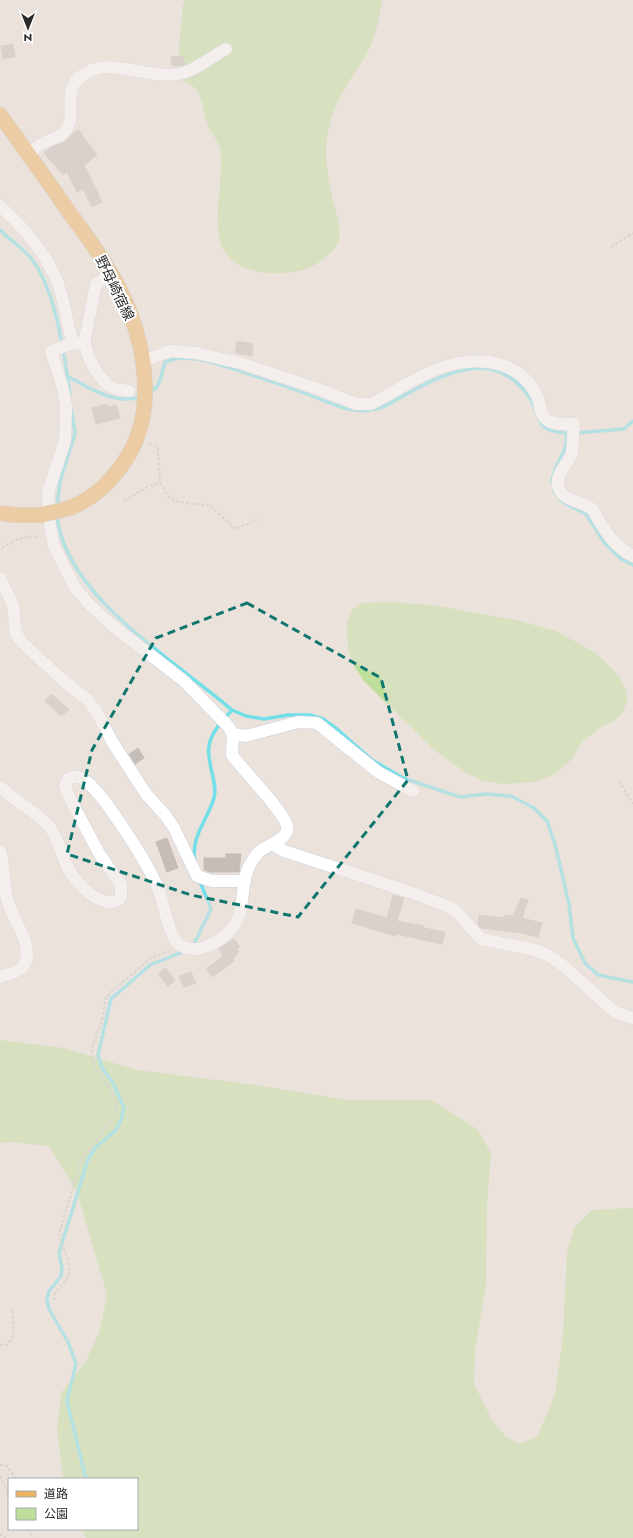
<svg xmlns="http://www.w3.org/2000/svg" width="633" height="1538" font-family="Jost,'Noto Sans JP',sans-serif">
<rect width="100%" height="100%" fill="#ebe2dc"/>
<g fill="#bedf9b">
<path d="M 185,0 L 382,0 C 380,17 375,40 366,55 C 348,84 332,103 327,139 C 324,159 329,181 333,201 C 336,212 342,229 339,240 C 336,249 327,257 319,262 C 307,272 285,274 270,273 C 194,268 224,202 221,155 C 220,143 214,137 209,128 C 204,116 203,102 197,90 C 194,86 185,82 180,79 L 179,50 L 183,4 Z"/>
<polygon points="389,602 432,605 516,620 556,631 596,653 619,676 626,691 627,702 621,715 614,721 602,726 582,742 571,760 555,774 534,782 504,784 483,781 465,772 434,750 364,681 354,666 348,649 347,635 347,621 352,610 362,603"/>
<polygon points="0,1040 64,1048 137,1070 256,1085 347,1100 431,1100 477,1129 491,1153 487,1206 486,1286 475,1349 474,1384 492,1420 506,1437 519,1444 537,1437 555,1395 563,1336 567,1252 574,1228 592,1210 633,1208 633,1538 86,1538 82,1529 137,1529 137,1479 63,1479 57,1431 61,1393 86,1361 100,1330 107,1295 77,1192 49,1146 10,1142 0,1143"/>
</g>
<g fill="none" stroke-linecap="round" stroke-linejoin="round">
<g stroke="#73dfe9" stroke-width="3.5">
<path d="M 0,230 C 9,239 21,247 30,257 C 56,288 64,354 70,394"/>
<path d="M 67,376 C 88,387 117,407 141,396"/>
<path d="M 149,393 C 162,386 161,374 165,362 C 172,359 179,358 186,358 C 206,359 227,367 246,373 C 266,380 287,386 307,394 C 333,404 355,417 383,407 C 428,383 490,339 529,397 C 544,419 532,430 566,433 C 570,452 553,463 552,482"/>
<polyline points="575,433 624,429 633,421"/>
<polyline points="554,492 564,503 586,514 604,542 621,559 633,565"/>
<polyline points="57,507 60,482 75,433 71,408"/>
<path d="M 57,515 C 64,596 176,661 232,710 L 246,716 L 264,719 L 288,715 L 310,715 L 323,719 L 337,729 L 372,760 L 403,778 L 460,797 L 486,794 L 511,796 L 534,808 L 547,821 L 555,844 L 569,904 L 573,938 L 585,963 L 598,975 L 633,982"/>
<path d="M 195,861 C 190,838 208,819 214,798 C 218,782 206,762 209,746 C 211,732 223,720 232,710"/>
<polyline points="193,946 211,909 199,879"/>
<polyline points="86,1479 67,1401 76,1364 68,1342 49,1309 47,1299 49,1291 61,1276 62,1269 59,1253 88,1159 96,1147 116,1130 121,1120 124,1108 113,1083 102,1068 98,1055 111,999 150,965 185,951"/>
</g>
</g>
<g fill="#c4bdb8" stroke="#c6bdb6">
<polygon points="13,44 15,57 3,59 1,46"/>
<polygon points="184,56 184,65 172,66 171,57"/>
<polygon points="78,129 97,155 84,165 102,202 92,207 83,189 77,192 67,172 63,175 44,153 52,147 66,141"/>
<polygon points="237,341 253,344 252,356 235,353"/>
<polygon points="107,404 108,407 116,405 120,418 96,424 92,408"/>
<polygon points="51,694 69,710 61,716 45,701"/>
<polygon points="138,748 144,758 135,764 129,754"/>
<polygon points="167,838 178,868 167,872 156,842"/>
<polygon points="226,854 241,854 239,872 210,872 204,870 204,858 226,858"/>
<polygon points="393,895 404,898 397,921 424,926 424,928 445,932 442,944 396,934 395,936 352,923 356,909 387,918"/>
<polygon points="521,898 528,900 522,918 542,923 538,937 521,933 481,928 478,925 479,915 505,918 505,915 513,916"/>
<polygon points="234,939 240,947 237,949 239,952 233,958 234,961 213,977 206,969 223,956 219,949"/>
<polygon points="165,968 175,980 168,986 158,974"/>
<polygon points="191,972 196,983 184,987 179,976"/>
</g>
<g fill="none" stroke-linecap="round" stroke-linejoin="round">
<g stroke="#cad0db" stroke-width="13">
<g id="minor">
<path d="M 28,154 C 33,151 37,146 43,143 C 51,138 60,139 66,130 C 80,110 54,84 95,69 C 117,61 160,82 186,72 C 200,67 213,56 226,49"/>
<path d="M 0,206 C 25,228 52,260 61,293 C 66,310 68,327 73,344"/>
<path d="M 111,274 L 96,284 L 85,339 C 85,355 98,380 113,388 C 118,390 123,390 129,391"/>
<path d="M 142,361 L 171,351 L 196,353 L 240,363 L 318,389 L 356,404 L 371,404 C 397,391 422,372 450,365 C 483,356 521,362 537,396 C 541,404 539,414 547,420 C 554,425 565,424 574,424 C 573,433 573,443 572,452 C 570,462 556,472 558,485 C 561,502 582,500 592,509 C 595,512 597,518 600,522 C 609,537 617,548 633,556"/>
<polyline points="0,578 13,605 16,634 23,643 59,677 88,700 96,711 113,743 146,794 166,816 174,828 197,876 212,881 245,881"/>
<polyline points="233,734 246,736 298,722 317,723 378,772 413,791"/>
<path d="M 0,787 C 15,801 35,811 48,825 C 58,837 61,852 67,866 C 74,881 104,914 121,898 L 121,885 L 100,855 L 70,799 L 65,786 L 69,778 C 76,775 83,778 88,783 C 98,791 106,803 113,813 C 130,837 146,861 158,888 C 163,901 168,930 175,940 C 181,949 196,951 205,947 C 262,924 228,886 258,853 C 265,845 290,840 287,826 C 285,813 242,769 232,755 L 233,734 L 228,726 L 184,681 L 108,622 L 87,602 L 74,586 L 54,546 L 50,527 L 48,492 L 65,441 L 66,406 L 62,385 L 51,351 L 68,345 L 85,342"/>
<polyline points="272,844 284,851 407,891 447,906 457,912 481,939 531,949 546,954 559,962 615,1012 633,1018"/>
<path d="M 0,851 C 5,868 3,885 8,902 C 13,920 42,957 17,971 C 13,974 5,975 0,977"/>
</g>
</g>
<g stroke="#c3c3c3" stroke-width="16">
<g id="major">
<path d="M 0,115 C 23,147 46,179 69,212 C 91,242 115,274 129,310 C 147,356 154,413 128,456 C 113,480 96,497 70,508"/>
<polyline points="0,513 15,515 41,515"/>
</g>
</g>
<g stroke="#c3c3c3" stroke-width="2" stroke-dasharray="3 2" stroke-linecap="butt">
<polyline points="611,247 633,233"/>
<polyline points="149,443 158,448 160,482 168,496 176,501 210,506 236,529 257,520"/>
<polyline points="124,501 147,487 160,482"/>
<path d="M 2,548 C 15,540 25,535 40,537"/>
<polyline points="619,781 633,804"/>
<polyline points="54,1300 54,1295 69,1276 70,1268 59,1234 81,1160 109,1124 116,1110 116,1103 112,1093 93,1064 92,1048 102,1021 106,998 112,991 152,957 169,952"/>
<polyline points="0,1345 6,1345 12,1339 14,1328 12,1308"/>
<polyline points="0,1465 7,1466 16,1479"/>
<polyline points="0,1476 9,1495"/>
<polyline points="28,1529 33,1538"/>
<polyline points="0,1534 6,1538"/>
</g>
<use href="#minor" stroke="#fff" stroke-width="12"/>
<use href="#major" stroke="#eab262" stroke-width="15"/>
<g stroke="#c3c3c3" stroke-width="16" stroke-linecap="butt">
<polyline id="major-bridge" points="41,515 70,508"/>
</g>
<use href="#major-bridge" stroke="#eab262" stroke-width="15"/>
</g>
<path d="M0 0H633V1538H0ZM 247,603 L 381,678 L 408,780 L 298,917 L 191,895 L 67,854 L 92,750 L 156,638 Z" fill="#ebe2dc" fill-opacity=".55" fill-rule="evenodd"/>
<path fill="none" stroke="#0f766e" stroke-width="3" stroke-dasharray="8 5" stroke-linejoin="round" d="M 247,603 L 381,678 L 408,780 L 298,917 L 191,895 L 67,854 L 92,750 L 156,638 Z"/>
<g text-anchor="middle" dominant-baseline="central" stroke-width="4" stroke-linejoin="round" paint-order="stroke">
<g font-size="14" fill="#2a2a2a" stroke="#fff">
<text transform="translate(115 288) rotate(64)">野母崎宿線</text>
</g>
</g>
<rect x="8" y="1478" width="130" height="52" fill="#ffffff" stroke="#aaaaaa"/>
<rect x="16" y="1491" width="20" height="6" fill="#eab262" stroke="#aaaaaa"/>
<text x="44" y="1498" font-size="12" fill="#2a2a2a">道路</text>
<rect x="16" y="1508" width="20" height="12" fill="#bedf9b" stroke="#aaaaaa"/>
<text x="44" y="1518" font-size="12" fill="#2a2a2a">公園</text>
<g transform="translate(28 28) rotate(180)" stroke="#ffffff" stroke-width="3" paint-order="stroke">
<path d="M0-3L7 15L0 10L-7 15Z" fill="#2a2a2a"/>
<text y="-6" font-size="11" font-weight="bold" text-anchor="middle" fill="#2a2a2a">N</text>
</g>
</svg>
